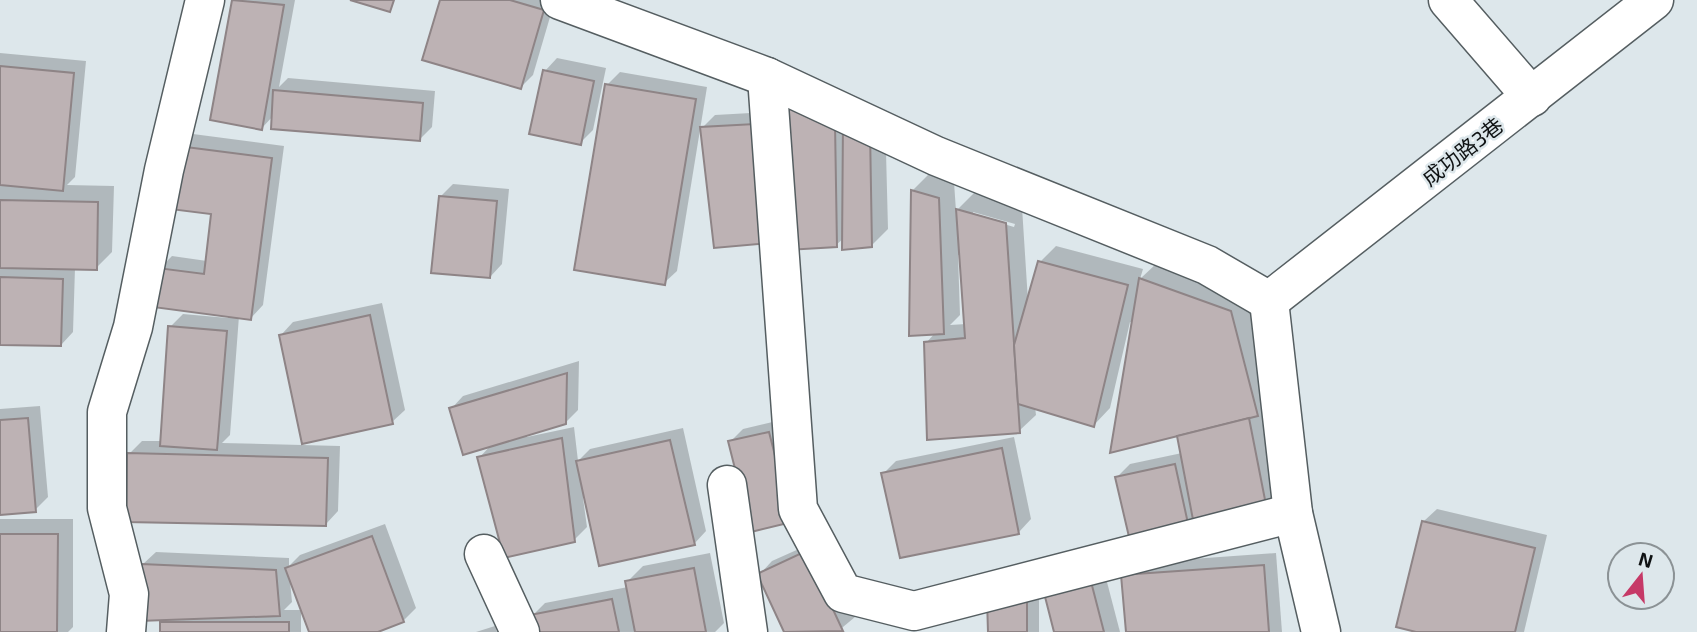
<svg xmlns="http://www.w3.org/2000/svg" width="1697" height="632" font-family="'Exo 2','Noto Sans TC',sans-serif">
<rect width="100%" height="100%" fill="#dde7eb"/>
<g fill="#0003" fill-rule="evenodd">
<polygon points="233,0 295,0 279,87 288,78 435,91 432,127 419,140 273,116 262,128 212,119"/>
<polygon points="442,0 555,0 533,75 521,87"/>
<polygon points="0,53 86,61 75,177 67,185 114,186 112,252 96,268 75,268 73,332 61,345 0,343"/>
<polygon points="557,58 606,68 593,130 580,143 545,71"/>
<polygon points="620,72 707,87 677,271 664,283 607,85"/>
<polygon points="785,106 885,113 888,229 872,245 844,238 836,245"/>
<polygon points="768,112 781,228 702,128 715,115"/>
<polygon points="193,134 284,146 263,305 251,318 239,316 230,435 222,443 340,446 338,511 326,524 129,454 142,441 162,441 170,327 183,314 228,318 228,315 159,269 172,256 207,261 213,212 180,146"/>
<path d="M 929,174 L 954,182 L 956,211 L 974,193 L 1022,207 L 1028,301 L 1040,262 L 1056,246 L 1143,269 L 1140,279 L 1157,263 L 1247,295 L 1274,398 L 1279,496 L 1266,509 L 1188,527 L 1117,477 L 1130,464 L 1182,453 L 1179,434 L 1133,323 L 1130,322 L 1110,408 L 1094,425 L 1035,407 L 1036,415 L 1019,431 L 926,343 L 936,332 L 911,334 L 913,190 ZM 973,212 L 1015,224 L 1014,227 L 973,215 ZM 958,255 L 961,255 L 966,324 L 950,325 L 960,315 Z"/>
<polygon points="453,184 509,189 502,264 490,277 440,197"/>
<polygon points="382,303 405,410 392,422 281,335 293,322"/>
<polygon points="579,361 578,410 565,423 526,434 527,437 574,427 578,461 590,449 683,428 706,531 694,544 586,498 583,498 587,527 574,540 479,458 492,444 451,409 463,396"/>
<polygon points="40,406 48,497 35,510 0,513 0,409"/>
<polygon points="781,420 804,507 730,442 743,429"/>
<polygon points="1014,437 1031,519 1019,532 883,474 896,461"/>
<polygon points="1437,509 1547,535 1524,632 1424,632 1399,626 1424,521"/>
<polygon points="0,519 73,519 73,627 68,632 0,632"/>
<polygon points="385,524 416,608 403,621 373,632 311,632 290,581 292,602 284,610 301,610 301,632 162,632 162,623 167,618 143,564 156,552 289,558 289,566 300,555"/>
<polygon points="819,540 855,617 837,632 786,632 760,574 772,561"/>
<polygon points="710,553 724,623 715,632 535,632 532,616 545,603 628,587 627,582 643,566"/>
<polygon points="1276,553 1282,632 1127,632 1123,576 1136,563"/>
<polygon points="1101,559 1120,632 1056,632"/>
<polygon points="1039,587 1039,632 990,632"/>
<polygon points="495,626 497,632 476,632"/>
</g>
<g fill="#bdb2b4" stroke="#8e8486" stroke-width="2">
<polygon points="232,0 284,5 262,130 210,120"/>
<polygon points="350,0 394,0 390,12"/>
<polygon points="440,0 510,0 544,10 521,89 422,60"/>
<polygon points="0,66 74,73 63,191 0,185"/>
<polygon points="543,70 594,81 581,145 529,134"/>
<polygon points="605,84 696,99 665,285 574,270"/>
<polygon points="273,90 423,103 420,141 271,129"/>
<polygon points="783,105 835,123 837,247 787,250"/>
<polygon points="843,121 870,130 872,247 842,250"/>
<polygon points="755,124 769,243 714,248 700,127"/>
<polygon points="178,146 272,158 251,320 153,307 158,268 204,274 211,214 170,209"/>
<polygon points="911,190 939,198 944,334 909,336"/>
<polygon points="439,196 497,201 490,278 431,273"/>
<polygon points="0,200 98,202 97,270 0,268"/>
<polygon points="956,209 1006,223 1020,433 927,440 924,342 965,338"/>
<polygon points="1038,261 1128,285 1094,427 1018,404 1014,345"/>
<polygon points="0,277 63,279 61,346 0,345"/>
<polygon points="1139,278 1231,311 1258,416 1110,453"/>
<polygon points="370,315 393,424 302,444 279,335"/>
<polygon points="168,326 227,331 217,450 160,446"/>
<polygon points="567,373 566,424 463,455 449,408"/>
<polygon points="28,418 36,512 0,515 0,420"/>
<polygon points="1249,418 1267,510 1194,525 1177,436"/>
<polygon points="769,432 792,522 751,532 728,441"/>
<polygon points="562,438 575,542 504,558 477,457"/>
<polygon points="670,440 695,545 599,566 576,461"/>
<polygon points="1002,448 1019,534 900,558 881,473"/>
<polygon points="127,453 328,458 326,526 126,522"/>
<polygon points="1175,464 1189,528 1130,541 1115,477"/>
<polygon points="1422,521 1535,548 1515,632 1416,632 1396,627"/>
<polygon points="0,534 58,534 57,632 0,632"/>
<polygon points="372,536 404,622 378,632 309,632 285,568"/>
<polygon points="806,551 843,631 784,632 757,574"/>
<polygon points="141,564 276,570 280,616 139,621"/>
<polygon points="1264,565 1269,632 1126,632 1121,575"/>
<polygon points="694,568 706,632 635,632 625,581"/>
<polygon points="1088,570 1104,632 1054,632 1041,581"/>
<polygon points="612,599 619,632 533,632 530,615"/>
<polygon points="987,599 1027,599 1027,632 988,632"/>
<rect x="160" y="622" width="129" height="10"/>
</g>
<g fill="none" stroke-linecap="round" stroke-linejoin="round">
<g stroke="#555e61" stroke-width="41">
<g id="minor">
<polyline points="560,0 767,77 936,156 1207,265 1269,301"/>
<polyline points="1448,0 1532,97"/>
<polyline points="767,77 798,509 843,593 914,611 1293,513"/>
<polyline points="1269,301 1654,0"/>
<polyline points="1269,301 1293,513 1321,632"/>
<polyline points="727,485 748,632"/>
<polyline points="484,554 520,632"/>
<polyline points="126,632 129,594 107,508 107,412 133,327 164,170 205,0"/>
</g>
</g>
<use href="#minor" stroke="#fff" stroke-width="38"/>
</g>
<g text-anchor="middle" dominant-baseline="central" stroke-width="5" stroke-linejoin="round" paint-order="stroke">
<g font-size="21" fill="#0f1213" stroke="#dde7eb">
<text transform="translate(1462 151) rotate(-38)">成功路3巷</text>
</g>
</g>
<g transform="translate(1641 576) rotate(17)"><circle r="33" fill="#dde7eb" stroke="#8b9295" stroke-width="2"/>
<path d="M0-5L12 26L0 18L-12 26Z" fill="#c63967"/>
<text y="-10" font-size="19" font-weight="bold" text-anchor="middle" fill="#0f1213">N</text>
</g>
</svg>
